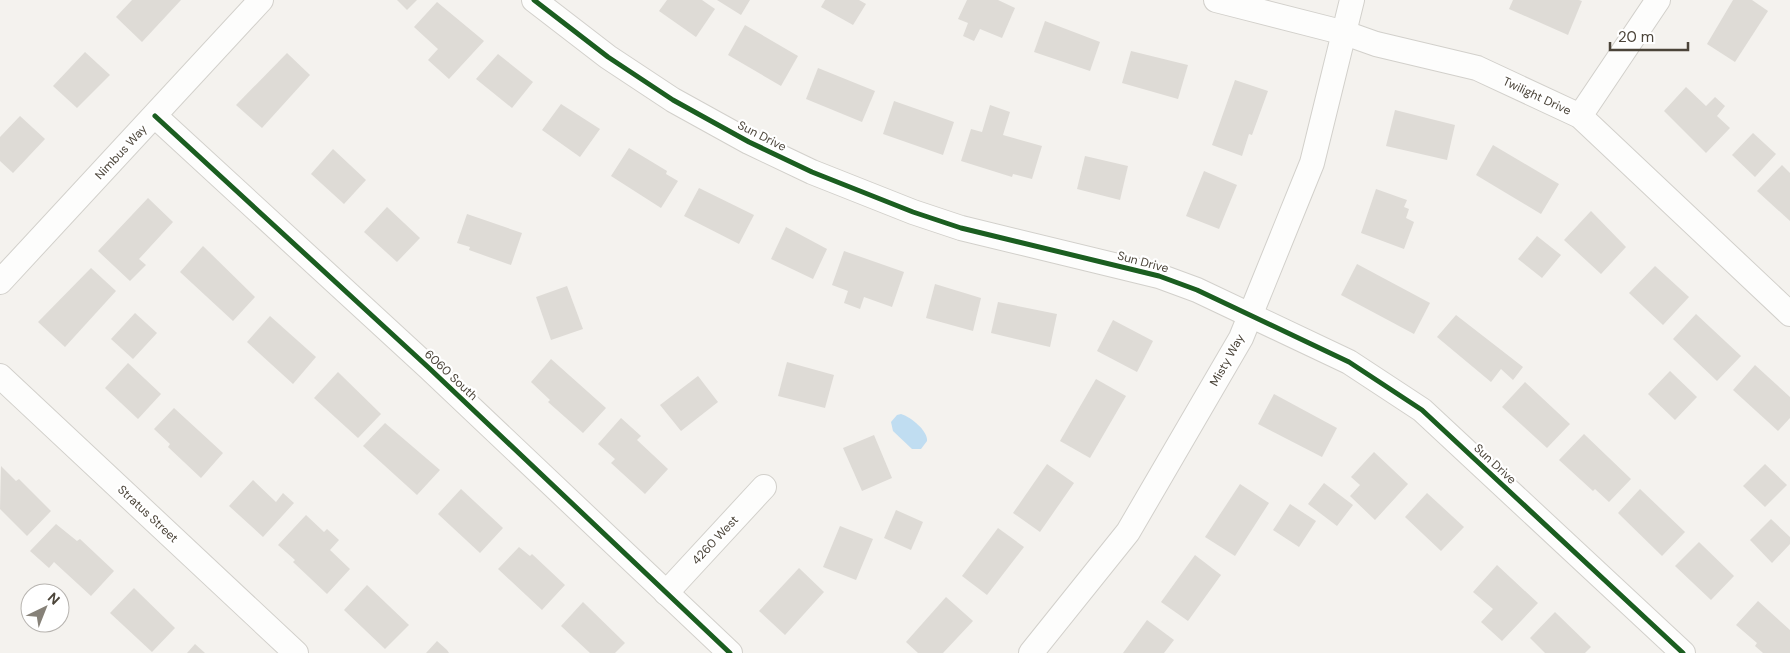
<svg xmlns="http://www.w3.org/2000/svg" width="1790" height="653" font-family="'DM Sans',sans-serif">
<rect width="100%" height="100%" fill="#f4f2ee"/>
<path fill="#c0ddf1" d="M 901,414 C 911,417 928,431 927,441 L 921,449 L 912,449 L 893,431 L 891,422 L 897,415 Z"/>
<g fill="#dedbd6">
<polygon points="132,0 181,0 142,42 116,17"/>
<polygon points="397,0 417,0 407,10"/>
<polygon points="667,0 702,0 715,9 696,37 659,11"/>
<polygon points="717,0 750,0 741,15"/>
<polygon points="825,0 859,0 866,4 853,25 821,7"/>
<polygon points="967,0 998,0 1015,8 1002,38 980,29 974,41 963,36 968,23 958,19"/>
<polygon points="1513,0 1579,0 1582,1 1568,35 1509,9"/>
<polygon points="1733,0 1752,0 1768,11 1735,62 1707,44"/>
<polygon points="437,2 484,41 449,79 428,60 438,49 414,27"/>
<polygon points="1045,21 1100,42 1090,71 1034,52"/>
<polygon points="745,25 798,56 781,86 728,55"/>
<polygon points="1131,51 1188,65 1178,99 1122,83"/>
<polygon points="85,52 110,75 77,108 53,86"/>
<polygon points="287,53 310,75 262,128 236,105"/>
<polygon points="498,54 533,82 512,108 476,79"/>
<polygon points="818,68 875,91 862,122 806,99"/>
<polygon points="1235,80 1268,91 1252,135 1249,134 1242,156 1212,145"/>
<polygon points="1686,87 1706,106 1715,97 1725,106 1717,116 1730,128 1706,153 1664,111"/>
<polygon points="894,101 954,122 943,155 883,134"/>
<polygon points="561,104 600,129 580,157 542,130"/>
<polygon points="990,105 1010,112 1003,135 1042,146 1032,179 1013,174 1012,177 961,161 971,129 982,132"/>
<polygon points="1395,110 1455,125 1447,160 1386,146"/>
<polygon points="20,116 45,139 13,173 0,161 0,137"/>
<polygon points="1753,133 1776,154 1755,177 1732,155"/>
<polygon points="1493,145 1559,184 1541,214 1476,175"/>
<polygon points="629,148 667,171 666,174 678,181 661,208 611,176"/>
<polygon points="333,149 366,180 344,204 311,174"/>
<polygon points="1085,156 1128,166 1120,200 1077,189"/>
<polygon points="1782,165 1790,173 1790,221 1757,191"/>
<polygon points="1204,171 1237,185 1219,229 1186,216"/>
<polygon points="699,188 754,215 739,244 684,216"/>
<polygon points="1376,189 1407,200 1404,207 1409,209 1406,218 1414,222 1404,249 1361,233"/>
<polygon points="148,198 173,222 139,259 146,265 130,281 98,251"/>
<polygon points="387,207 420,238 397,262 364,232"/>
<polygon points="1591,211 1626,247 1601,274 1564,240"/>
<polygon points="467,214 522,233 511,265 469,250 470,247 457,243"/>
<polygon points="786,227 827,249 813,279 771,259"/>
<polygon points="1537,236 1561,255 1542,278 1518,259"/>
<polygon points="203,246 255,297 233,321 180,272"/>
<polygon points="844,251 904,272 892,307 864,297 860,309 844,303 848,291 832,285"/>
<polygon points="1357,264 1430,303 1414,334 1341,295"/>
<polygon points="1655,266 1689,297 1663,325 1629,293"/>
<polygon points="91,268 116,291 65,347 38,322"/>
<polygon points="935,284 981,298 973,331 926,318"/>
<polygon points="567,286 583,329 551,340 536,297"/>
<polygon points="998,302 1057,314 1050,347 991,333"/>
<polygon points="135,313 157,333 133,359 111,339"/>
<polygon points="1696,314 1741,356 1717,381 1673,339"/>
<polygon points="1456,315 1523,367 1513,380 1501,369 1491,382 1437,337"/>
<polygon points="270,316 316,357 293,384 247,342"/>
<polygon points="1113,320 1153,341 1137,372 1097,351"/>
<polygon points="551,359 606,408 583,433 548,402 550,400 531,382"/>
<polygon points="787,362 834,375 825,408 778,396"/>
<polygon points="128,363 161,394 138,419 105,388"/>
<polygon points="1755,365 1790,397 1790,418 1778,431 1733,390"/>
<polygon points="1670,371 1697,397 1675,420 1648,394"/>
<polygon points="338,372 381,414 358,438 314,398"/>
<polygon points="698,376 718,402 681,431 660,405"/>
<polygon points="1096,379 1126,396 1090,458 1060,441"/>
<polygon points="1525,382 1570,424 1547,448 1502,407"/>
<polygon points="1274,394 1337,428 1322,457 1258,424"/>
<polygon points="174,408 223,453 201,478 168,447 170,444 154,429"/>
<polygon points="621,418 641,436 637,440 668,469 645,494 611,463 615,459 598,444"/>
<polygon points="385,423 440,470 417,495 363,446"/>
<polygon points="1584,434 1631,479 1609,502 1595,489 1593,491 1559,460"/>
<polygon points="874,435 892,478 862,491 843,448"/>
<polygon points="1374,452 1408,484 1375,520 1350,496 1360,485 1351,477"/>
<polygon points="1047,464 1074,483 1040,532 1013,513"/>
<polygon points="1765,464 1787,485 1765,507 1743,486"/>
<polygon points="1,466 16,481 19,479 51,511 27,536 0,509"/>
<polygon points="253,480 276,502 283,493 294,503 263,537 229,506"/>
<polygon points="1324,483 1353,505 1337,526 1308,504"/>
<polygon points="1240,484 1269,503 1235,556 1205,537"/>
<polygon points="461,489 503,528 480,553 438,514"/>
<polygon points="1640,489 1685,532 1662,556 1618,513"/>
<polygon points="1427,493 1464,527 1441,551 1405,517"/>
<polygon points="1290,504 1316,521 1299,547 1273,530"/>
<polygon points="896,510 923,522 911,550 884,538"/>
<polygon points="306,515 324,532 327,529 339,540 330,550 350,569 327,594 293,562 295,560 278,545"/>
<polygon points="1771,519 1790,537 1790,544 1772,563 1750,540"/>
<polygon points="56,524 77,541 80,539 114,571 91,596 54,562 49,568 30,551"/>
<polygon points="840,526 873,539 856,580 823,567"/>
<polygon points="998,528 1024,547 987,595 962,576"/>
<polygon points="1699,542 1734,576 1711,600 1675,566"/>
<polygon points="519,547 530,556 532,554 565,585 542,610 498,569"/>
<polygon points="1195,555 1221,575 1188,621 1161,602"/>
<polygon points="1497,565 1538,603 1502,641 1481,622 1493,609 1473,592"/>
<polygon points="799,568 824,592 785,635 759,611"/>
<polygon points="367,585 409,625 385,649 344,610"/>
<polygon points="134,588 175,628 152,652 110,613"/>
<polygon points="946,597 973,621 943,653 918,653 906,642"/>
<polygon points="1758,601 1790,630 1790,653 1763,653 1755,646 1757,643 1736,625"/>
<polygon points="583,602 625,643 615,653 590,653 561,626"/>
<polygon points="1555,612 1591,647 1585,653 1545,653 1530,638"/>
<polygon points="1147,620 1174,640 1164,653 1123,653"/>
<polygon points="437,641 447,650 449,653 426,653"/>
<polygon points="195,644 205,653 187,653"/>
</g>
<g fill="none" stroke-linecap="round" stroke-linejoin="round">
<g stroke="#d2d0cb" stroke-width="26">
<g id="street">
<polyline points="534,0 608,57 673,100 749,142 812,172 913,212 961,228 1159,276 1197,290 1349,362 1422,410 1683,653"/>
<polyline points="1216,0 1345,33 1376,44 1477,68 1580,116 1790,314"/>
<polyline points="155,116 429,368 730,653"/>
<polyline points="1580,116 1658,0"/>
<polyline points="0,282 261,0"/>
<polyline points="0,376 296,653"/>
<polyline points="666,593 764,487"/>
<polyline points="1031,653 1128,532 1241,338 1312,163 1352,0"/>
</g>
</g>
<use href="#street" stroke="#fdfdfc" stroke-width="24"/>
<g stroke="#fff" stroke-width="8">
<g id="cycleway">
<polyline points="534,0 608,57 673,100 749,142 812,172 913,212 961,228 1159,276 1197,290 1349,362 1422,410 1683,653"/>
<polyline points="155,116 429,368 730,653"/>
</g>
</g>
<use href="#cycleway" stroke="#1b5e20" stroke-width="5"/>
</g>
<g text-anchor="middle" dominant-baseline="central" stroke-width="4.5" stroke-linejoin="round" paint-order="stroke">
<g font-size="12" fill="#4b4439" stroke="#fff">
<text transform="translate(1537 96) rotate(25)">Twilight Drive</text>
<text transform="translate(762 136) rotate(27)">Sun Drive</text>
<text transform="translate(121 152) rotate(-47)">Nimbus Way</text>
<text transform="translate(1143 262) rotate(15)">Sun Drive</text>
<text transform="translate(1227 360) rotate(-61)">Misty Way</text>
<text transform="translate(451 375) rotate(43)">6060 South</text>
<text transform="translate(1495 464) rotate(43)">Sun Drive</text>
<text transform="translate(148 514) rotate(43)">Stratus Street</text>
<text transform="translate(715 540) rotate(-47)">4260 West</text>
</g>
</g>
<g transform="translate(45 608) rotate(43)"><circle r="24" fill="#ffffff" stroke="#b7b4b0"/>
<path d="M0-4L9 19L0 12L-9 19Z" fill="#868178"/>
<text y="-8" font-size="14" font-weight="bold" text-anchor="middle" fill="#4b4439">N</text>
</g>
<path d="M1610 42v8h78v-8" fill="none" stroke="#4b4439" stroke-width="2.5"/>
<text x="1618" y="42" font-size="15" fill="#4b4439" stroke="#ffffff" stroke-width="4" paint-order="stroke">20 m</text>
</svg>
